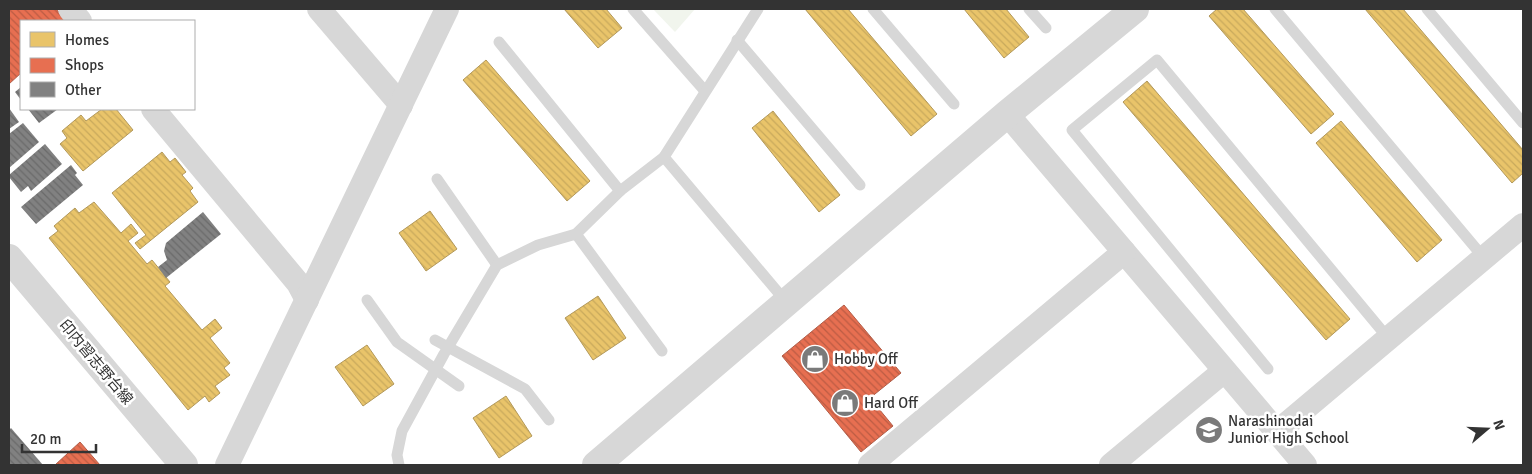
<svg xmlns="http://www.w3.org/2000/svg" width="1532" height="474" font-family="Signika,'Noto Sans JP',sans-serif">
<defs>
<pattern id="homes-back-hatch" width="6" height="6" patternUnits="userSpaceOnUse" patternTransform="scale(1.25)"><rect width="6" height="6" fill="#e9c46a"/><path d="M-1 5l2 2M0 0l6 6M5-1l2 2" fill="none" stroke="#c8a95c"/></pattern>
<pattern id="shops-back-hatch" width="6" height="6" patternUnits="userSpaceOnUse" patternTransform="scale(1.25)"><rect width="6" height="6" fill="#e76f51"/><path d="M-1 5l2 2M0 0l6 6M5-1l2 2" fill="none" stroke="#bc5c44"/></pattern>
<pattern id="building-back-hatch" width="6" height="6" patternUnits="userSpaceOnUse" patternTransform="scale(1.25)"><rect width="6" height="6" fill="#818181"/><path d="M-1 5l2 2M0 0l6 6M5-1l2 2" fill="none" stroke="#6a6a6a"/></pattern>
</defs>
<rect width="100%" height="100%" fill="#fff"/>
<polygon fill="#f1f5ed" points="653,9 695,9 675,32"/>
<g fill="url(#homes-back-hatch)" stroke="#b2985a">
<polygon points="564,9 606,9 622,28 598,48"/>
<polygon points="805,9 848,9 937,114 911,136"/>
<polygon points="964,9 1006,9 1029,37 1004,58"/>
<polygon points="1217,9 1243,9 1334,114 1311,134 1209,16"/>
<polygon points="1365,9 1403,9 1523,150 1523,173 1512,183"/>
<polygon points="486,60 590,181 567,201 463,80"/>
<polygon points="1147,81 1350,319 1326,340 1123,102"/>
<polygon points="102,109 116,109 133,130 83,171 60,144 67,138 62,131 81,115 86,121"/>
<polygon points="773,111 840,195 819,212 752,128"/>
<polygon points="1341,121 1442,240 1417,262 1316,143"/>
<polygon points="162,152 170,162 175,158 186,172 182,175 193,188 190,191 198,202 140,249 135,243 146,235 112,193"/>
<polygon points="94,202 121,233 131,224 138,233 128,241 147,264 152,260 170,282 165,286 202,330 215,319 222,328 210,338 230,363 224,368 230,375 215,386 220,393 209,402 205,396 188,410 49,238 58,231 54,226 75,208 79,213"/>
<polygon points="430,211 457,249 426,271 399,233"/>
<polygon points="598,296 626,338 593,360 565,318"/>
<polygon points="367,345 394,384 363,406 335,367"/>
<polygon points="506,396 532,436 499,458 473,418"/>
</g>
<g fill="url(#shops-back-hatch)" stroke="#b15d48">
<polygon points="9,9 56,9 67,21 21,21 21,73 9,84"/>
<polygon points="844,305 901,373 870,398 893,426 861,452 782,356"/>
<polygon points="80,442 100,465 55,465"/>
</g>
<g fill="url(#building-back-hatch)">
<polygon points="21,87 21,100 15,92"/>
<polygon points="9,108 19,122 9,129"/>
<polygon points="28,109 58,109 39,123"/>
<polygon points="23,123 39,142 9,168 9,134"/>
<polygon points="45,144 62,164 31,191 28,186 21,192 9,177 9,175"/>
<polygon points="71,165 77,173 75,175 83,185 36,224 21,207"/>
<polygon points="203,212 221,234 166,278 158,267 167,260 164,251 166,243"/>
<polygon points="11,428 43,465 9,465 9,430"/>
</g>
<g fill="none" stroke-linecap="round" stroke-linejoin="round">
<g stroke="#d7d7d7" stroke-width="11">
<polyline points="633,9 705,91"/>
<polyline points="873,9 954,104"/>
<polyline points="1029,9 1046,28"/>
<polyline points="1275,9 1484,258"/>
<polyline points="1427,9 1523,123"/>
<polyline points="737,40 860,185"/>
<polyline points="499,42 620,191"/>
<polyline points="664,157 787,303"/>
<polyline points="437,179 497,265"/>
<polyline points="576,234 662,351"/>
<polyline points="367,300 397,342 459,386"/>
<polyline points="435,340 525,389 549,420"/>
<polyline points="1268,369 1072,130 1157,60 1388,338"/>
<polyline points="399,465 397,455 402,431 444,354 497,265 538,245 576,234 620,191 664,157 758,9"/>
</g>
<g stroke="#d7d7d7" stroke-width="24">
<polyline points="70,9 80,21"/>
<polyline points="319,9 401,105"/>
<polyline points="153,109 298,283 307,300"/>
<polyline points="1007,114 1305,465"/>
<polyline points="1277,432 1523,225"/>
<polyline points="227,465 447,9"/>
<polyline points="870,465 1124,252"/>
<polyline points="1111,465 1224,371"/>
</g>
<g stroke="#d7d7d7" stroke-width="28">
<polyline points="9,258 184,465"/>
<polyline points="596,465 1007,114 1135,9"/>
</g>
</g>
<defs>
<g id="shop-disc" transform="scale(1.4375)"><circle r="9.5" fill="#7a7a7a" stroke="#fff"/><path d="M-5-2.5h2.3a2.7 3.5 0 0 1 5.4 0H5L5.5 6h-11ZM-1.5-2.5h3a1.5 2.3 0 0 0-3 0Z" fill="#fff"/></g>
<g id="school-disc" transform="scale(1.4375)"><circle r="9.5" fill="#7a7a7a" stroke="#fff"/><path d="M0-5L7-2L0 1L-7-2ZM-4 1L0 2.5L4 1V4Q0 6-4 4Z" fill="#fff"/></g>
</defs>
<g fill-rule="evenodd">
<use href="#shop-disc" x="815" y="359"/>
<use href="#shop-disc" x="845" y="403"/>
<use href="#school-disc" x="1209" y="430"/>
</g>
<g text-anchor="middle" dominant-baseline="central" stroke-width="5" stroke-linejoin="round" paint-order="stroke">
<g font-size="15" fill="#333" stroke="#fff" text-anchor="start">
<text x="834" y="359">Hobby Off</text>
<text x="864" y="403">Hard Off</text>
<text x="1228" y="421">Narashinodai<tspan x="1228" dy="17">Junior High School</tspan></text>
</g>
<g font-size="15" fill="#333" stroke="#fff">
<text transform="translate(96 362) rotate(50)">印内習志野台線</text>
</g>
</g>
<rect width="1532" height="474" fill="none" stroke="#333333" stroke-width="20"/>
<rect x="20" y="20" width="175" height="90" fill="#ffffff" stroke="#adadad"/>
<rect x="30" y="32" width="25" height="15" fill="#e9c46a" stroke="#adadad"/>
<text x="65" y="45" font-size="15" fill="#333333">Homes</text>
<rect x="30" y="58" width="25" height="15" fill="#e76f51" stroke="#adadad"/>
<text x="65" y="70" font-size="15" fill="#333333">Shops</text>
<rect x="30" y="82" width="25" height="15" fill="#818181" stroke="#adadad"/>
<text x="65" y="95" font-size="15" fill="#333333">Other</text>
<g transform="translate(1487 429) rotate(71)" stroke="#ffffff" stroke-width="4" paint-order="stroke">
<path d="M0-4L9 19L0 12L-9 19Z" fill="#333333"/>
<text y="-8" font-size="14" font-weight="bold" text-anchor="middle" fill="#333333">N</text>
</g>
<path d="M22 444v8h74v-8" fill="none" stroke="#333333" stroke-width="2.5"/>
<text x="30" y="444" font-size="15" fill="#333333" stroke="#ffffff" stroke-width="4" paint-order="stroke">20 m</text>
</svg>
